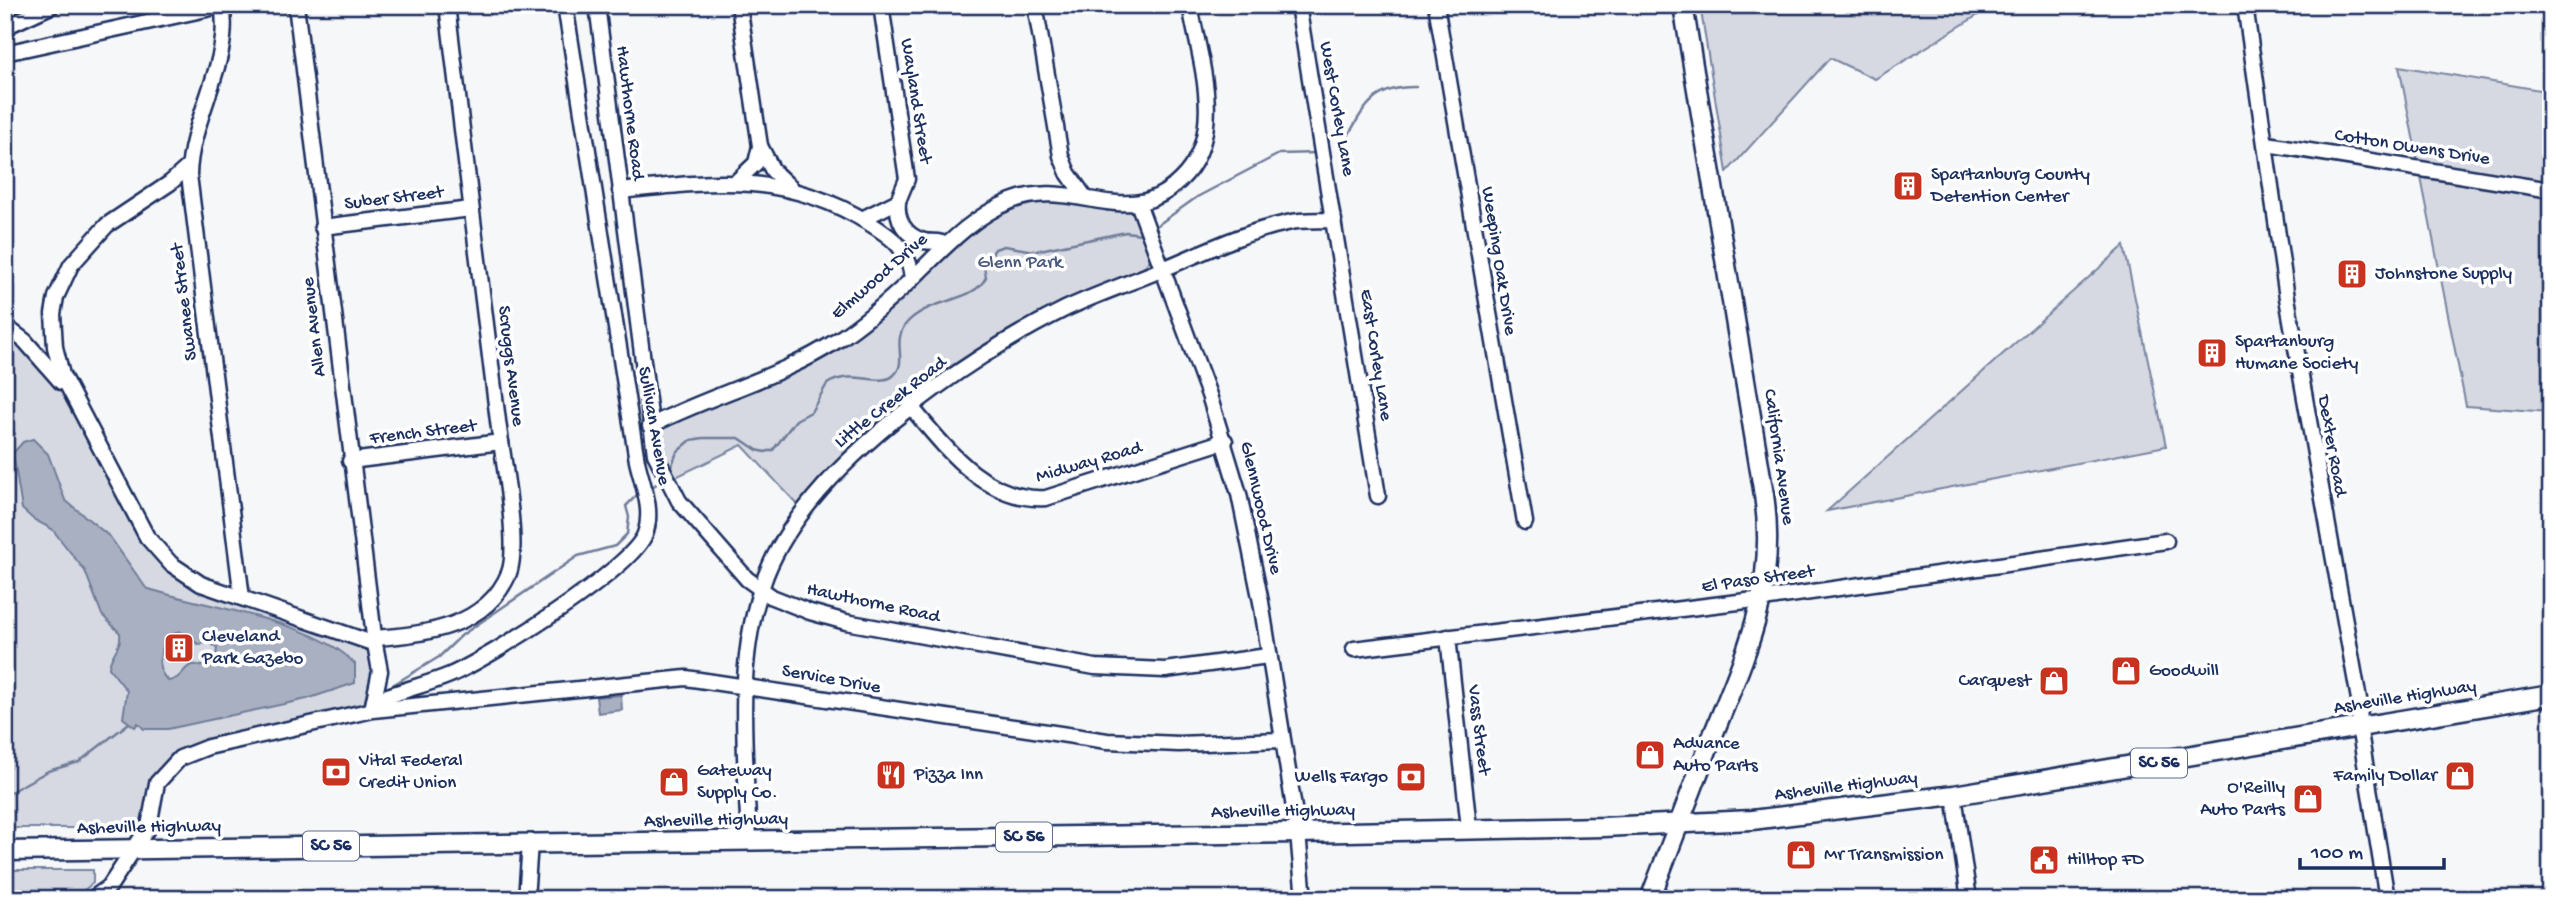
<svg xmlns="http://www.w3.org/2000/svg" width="2556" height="904" font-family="'Gochi Hand',sans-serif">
<rect width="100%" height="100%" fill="#f6f7f9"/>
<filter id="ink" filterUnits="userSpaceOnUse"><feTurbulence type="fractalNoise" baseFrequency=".0143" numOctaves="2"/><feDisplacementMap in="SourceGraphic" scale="14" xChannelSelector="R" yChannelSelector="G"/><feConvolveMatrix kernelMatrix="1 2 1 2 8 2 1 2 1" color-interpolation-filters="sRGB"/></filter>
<g filter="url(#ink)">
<g fill="#d6d9e2" stroke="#7884a0" stroke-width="2">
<polygon points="1700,5 1994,5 1875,79 1830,58 1727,172"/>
<polygon points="2399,66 2551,92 2551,412 2466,406"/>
<path d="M 1037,199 L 1085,202 L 1107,211 L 1128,210 L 1139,218 L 1151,259 L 1143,268 C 1098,287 1051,305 1008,331 C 931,378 866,447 799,506 L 742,445 L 676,477 L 665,458 L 660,427 L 794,372 L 995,213 Z"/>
<polygon points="2124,246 2166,446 1827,511"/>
<polygon points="5,331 57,377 129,505 185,575 351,634 379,661 369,711 208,747 163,774 149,828 5,828"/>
<polygon points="5,870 93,870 93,883 73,899 5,899"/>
</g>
<g fill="#a9b0c1" stroke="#707c99" stroke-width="2" fill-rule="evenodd">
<path d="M 33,439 L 48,454 L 65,500 L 110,537 L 146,588 C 202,607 316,620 355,664 L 355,683 L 307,699 L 168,729 L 144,729 L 138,723 L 135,727 L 123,718 L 127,691 L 109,668 C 110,654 122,648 120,633 L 102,615 L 85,571 L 52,529 L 33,519 L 22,509 L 13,453 L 23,442 ZM 179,631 L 198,644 L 209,643 L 217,647 L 215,665 L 208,668 C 180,657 189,678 168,681 C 154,667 160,655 166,639 Z"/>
<polygon points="621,695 622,710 598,713 596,697"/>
</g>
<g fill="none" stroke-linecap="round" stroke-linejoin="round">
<g stroke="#707c99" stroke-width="2.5">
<path d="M 1341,148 C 1362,113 1369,86 1416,87"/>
<polyline points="1155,227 1197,197 1279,154 1316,153"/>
<polyline points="5,422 15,434"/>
<path d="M 672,465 L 677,452 L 691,440 L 703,438 L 739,438 L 757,450 L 765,452 L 773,450 L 796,420 L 811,412 L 827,384 C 853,368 881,388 894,375 C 908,362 892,343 905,325 C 927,297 974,304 986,277 L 984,267 L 995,249 L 1004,246 L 1035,251 L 1126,232 L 1141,234"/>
<polyline points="652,487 661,481"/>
<polyline points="391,686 439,657 462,635 578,556 615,546 627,534 629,517 626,506 639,493"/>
<polyline points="5,795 48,771 79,762 129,723"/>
</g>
<g stroke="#1b2f5e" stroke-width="19">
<g id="minor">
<polyline points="296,5 375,644"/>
<polyline points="597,5 655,454 679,501 747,579 772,597 810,612 846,622 1095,667 1165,670 1268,656"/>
<polyline points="1035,5 1061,156 1068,173 1084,196"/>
<polyline points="1298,5 1378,496"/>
<polyline points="1436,5 1525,522"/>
<polyline points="2245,5 2287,298 2360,705 2359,726 2387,899"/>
<path d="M 222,6 C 233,60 190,119 189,175 L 242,598"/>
<polyline points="5,27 53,5"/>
<polyline points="5,53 225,5"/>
<polyline points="2267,144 2551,190"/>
<polyline points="760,146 773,171 790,187"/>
<polyline points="189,166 170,183 107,225 71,265 56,297 53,314 55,347 62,375 147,537 171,564 201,584 375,644 380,671 373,705"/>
<polyline points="737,181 756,163 760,146 739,5"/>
<path d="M 620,191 C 713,181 784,171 869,223 C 892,237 910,250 912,279"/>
<path d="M 898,201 C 896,220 905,236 924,241 C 932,243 939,240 946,245"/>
<polyline points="1138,203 1209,395 1239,494 1261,602 1298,833 1304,899"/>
<polyline points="862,219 898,201 907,179 881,5"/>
<polyline points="322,227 471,209"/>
<polyline points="5,326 25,341 61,382"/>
<path d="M 912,408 C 947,450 987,502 1046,498 L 1225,441"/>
<path d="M 650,426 C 712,394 780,378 838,340 C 865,322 889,301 912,279 C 943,249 970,218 1011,201 C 1077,175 1131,237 1186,174 C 1225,128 1199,58 1190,5"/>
<polyline points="350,461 501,442"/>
<polyline points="1448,637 1469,828"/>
<path d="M 374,638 C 424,635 487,627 509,573 C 520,545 502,454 498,421 C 480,282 464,144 447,5"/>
<polyline points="1354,649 1763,599 2166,541"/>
<path d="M 374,701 C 399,691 426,685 450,675 C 489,658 632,569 645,534 C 654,510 642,484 637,461 L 565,5"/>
<polyline points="1954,795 1969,899"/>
<path d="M 749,842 C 746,754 733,660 766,575 C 808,468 964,359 1065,309 C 1097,294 1130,283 1163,269 C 1204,252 1244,232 1287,223 C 1302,219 1319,221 1334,220"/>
<polyline points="92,899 109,887 149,826 157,783 180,758 208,747 373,710 686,678 1107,741 1179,744 1282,740"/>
<polyline points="526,899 530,843"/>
</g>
</g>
<g stroke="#1b2f5e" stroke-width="23">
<g id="major">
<polyline points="5,851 1298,833 1603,827 1752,820 1954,795 2551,695"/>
<path d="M 1650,899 C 1670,848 1689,796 1709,745 C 1744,657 1778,592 1764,495 L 1683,5"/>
</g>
</g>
<use href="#minor" stroke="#fff" stroke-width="14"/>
<use href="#major" stroke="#fff" stroke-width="18"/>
</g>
</g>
<defs>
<g id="building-square" transform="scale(1.575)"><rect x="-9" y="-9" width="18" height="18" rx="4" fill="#c8321e" stroke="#fff"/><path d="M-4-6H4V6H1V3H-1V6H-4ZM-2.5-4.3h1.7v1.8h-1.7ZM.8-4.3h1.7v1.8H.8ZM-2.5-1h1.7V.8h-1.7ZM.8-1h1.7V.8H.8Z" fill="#fff"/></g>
<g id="shop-square" transform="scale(1.575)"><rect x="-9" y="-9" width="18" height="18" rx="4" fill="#c8321e" stroke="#fff"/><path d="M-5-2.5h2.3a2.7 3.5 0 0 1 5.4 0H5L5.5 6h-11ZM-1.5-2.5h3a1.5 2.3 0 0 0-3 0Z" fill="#fff"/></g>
<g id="bank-square" transform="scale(1.575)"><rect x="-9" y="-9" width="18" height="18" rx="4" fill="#c8321e" stroke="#fff"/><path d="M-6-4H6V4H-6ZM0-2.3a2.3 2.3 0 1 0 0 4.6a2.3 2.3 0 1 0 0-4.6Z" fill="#fff"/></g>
<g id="restaurant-square" transform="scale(1.575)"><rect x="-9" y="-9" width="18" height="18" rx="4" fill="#c8321e" stroke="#fff"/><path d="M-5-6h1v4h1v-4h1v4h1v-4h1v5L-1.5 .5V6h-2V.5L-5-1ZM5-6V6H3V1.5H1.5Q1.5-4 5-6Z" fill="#fff"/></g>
<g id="civic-square" transform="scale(1.575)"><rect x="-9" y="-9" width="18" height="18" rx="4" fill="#c8321e" stroke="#fff"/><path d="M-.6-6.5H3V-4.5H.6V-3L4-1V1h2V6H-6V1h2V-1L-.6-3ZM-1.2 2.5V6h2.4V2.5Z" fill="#fff"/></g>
</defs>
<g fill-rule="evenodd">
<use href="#building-square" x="1908" y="186"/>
<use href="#building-square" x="2352" y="274"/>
<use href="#building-square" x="2212" y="353"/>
<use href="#building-square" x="179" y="648"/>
<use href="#shop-square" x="2126" y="671"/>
<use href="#shop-square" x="2054" y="681"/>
<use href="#shop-square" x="1650" y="755"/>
<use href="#bank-square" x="336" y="772"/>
<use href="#restaurant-square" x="891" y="775"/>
<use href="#shop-square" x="2460" y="776"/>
<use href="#bank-square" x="1411" y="777"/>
<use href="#shop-square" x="674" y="782"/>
<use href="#shop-square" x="2308" y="799"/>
<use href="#shop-square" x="1801" y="855"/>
<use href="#civic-square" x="2044" y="860"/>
</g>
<g text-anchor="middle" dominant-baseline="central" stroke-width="7" stroke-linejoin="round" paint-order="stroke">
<g fill="#fff" stroke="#5f6d8e" stroke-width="2">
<rect x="2131" y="748.5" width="56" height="29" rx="5"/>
<rect x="996" y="822.5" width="56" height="29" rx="5"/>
<rect x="303" y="831.5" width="56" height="29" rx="5"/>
</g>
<g font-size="18" font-weight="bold" fill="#1b2f5e">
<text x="2159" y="763">SC 56</text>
<text x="1024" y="837">SC 56</text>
<text x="331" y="846">SC 56</text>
</g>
<g font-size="19" fill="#1b2f5e" stroke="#fff">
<text transform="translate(915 101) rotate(81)">Wayland Street</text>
<text transform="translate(1336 109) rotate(80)">West Corley Lane</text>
<text transform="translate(629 113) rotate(83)">Hawthorne Road</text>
<text transform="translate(2412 148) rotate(9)">Cotton Owens Drive</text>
<text transform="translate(394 199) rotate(-7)">Suber Street</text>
<text transform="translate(1498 261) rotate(81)">Weeping Oak Drive</text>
<text transform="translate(880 277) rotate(-41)">Elmwood Drive</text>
<text transform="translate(185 302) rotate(-97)">Swanee Street</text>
<text transform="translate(315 327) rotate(-97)">Allen Avenue</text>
<text transform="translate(1375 355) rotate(81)">East Corley Lane</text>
<text transform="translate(510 366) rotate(83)">Scruggs Avenue</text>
<text transform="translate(891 403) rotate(-38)">Little Creek Road</text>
<text transform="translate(653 426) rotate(80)">Sullivan Avenue</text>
<text transform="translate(423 433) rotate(-7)">French Street</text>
<text transform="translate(2331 446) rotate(80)">Dexter Road</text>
<text transform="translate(1778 457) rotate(82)">California Avenue</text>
<text transform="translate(1089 463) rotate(-16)">Midway Road</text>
<text transform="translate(1260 508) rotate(77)">Glennwood Drive</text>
<text transform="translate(1758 580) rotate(-8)">El Paso Street</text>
<text transform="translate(873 604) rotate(12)">Hawthorne Road</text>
<text transform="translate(831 680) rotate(10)">Service Drive</text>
<text transform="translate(2405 698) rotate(-9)">Asheville Highway</text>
<text transform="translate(1478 730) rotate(83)">Vass Street</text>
<text transform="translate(1846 787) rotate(-7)">Asheville Highway</text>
<text transform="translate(1283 812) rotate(-1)">Asheville Highway</text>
<text transform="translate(716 821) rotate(-1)">Asheville Highway</text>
<text transform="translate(149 828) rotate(-1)">Asheville Highway</text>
</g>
<g font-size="19" fill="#1b2f5e" stroke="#fff" text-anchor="start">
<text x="1931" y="175">Spartanburg County<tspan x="1931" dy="22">Detention Center</tspan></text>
<text x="2375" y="274">Johnstone Supply</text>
<text x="2235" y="342">Spartanburg<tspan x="2235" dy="22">Humane Society</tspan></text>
<text x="202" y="637">Cleveland<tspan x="202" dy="22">Park Gazebo</tspan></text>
<text x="2149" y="671">Goodwill</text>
<text x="2031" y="681" text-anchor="end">Carquest</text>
<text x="1673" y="744">Advance<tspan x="1673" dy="22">Auto Parts</tspan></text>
<text x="359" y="761">Vital Federal<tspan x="359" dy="22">Credit Union</tspan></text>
<text x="697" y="771">Gateway<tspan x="697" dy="22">Supply Co.</tspan></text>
<text x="914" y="775">Pizza Inn</text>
<text x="2437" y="776" text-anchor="end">Family Dollar</text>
<text x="1388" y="777" text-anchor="end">Wells Fargo</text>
<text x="2285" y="788" text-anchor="end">O'Reilly<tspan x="2285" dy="22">Auto Parts</tspan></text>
<text x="1824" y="855">Mr Transmission</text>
<text x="2067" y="860">Hilltop FD</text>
</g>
<g font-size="19" fill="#4a5a7f" stroke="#fff">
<text x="1020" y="263">Glenn Park</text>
</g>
</g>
<rect width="2556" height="904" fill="none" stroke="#fff" stroke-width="28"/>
<rect x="14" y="14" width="2528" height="876" fill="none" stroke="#1b2f5e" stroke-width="2.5" filter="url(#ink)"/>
<path d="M2300 858v10h144v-10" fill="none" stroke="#1b2f5e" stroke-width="3.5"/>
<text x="2311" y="858" font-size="21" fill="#1b2f5e" stroke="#ffffff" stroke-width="5" paint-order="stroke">100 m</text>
</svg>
